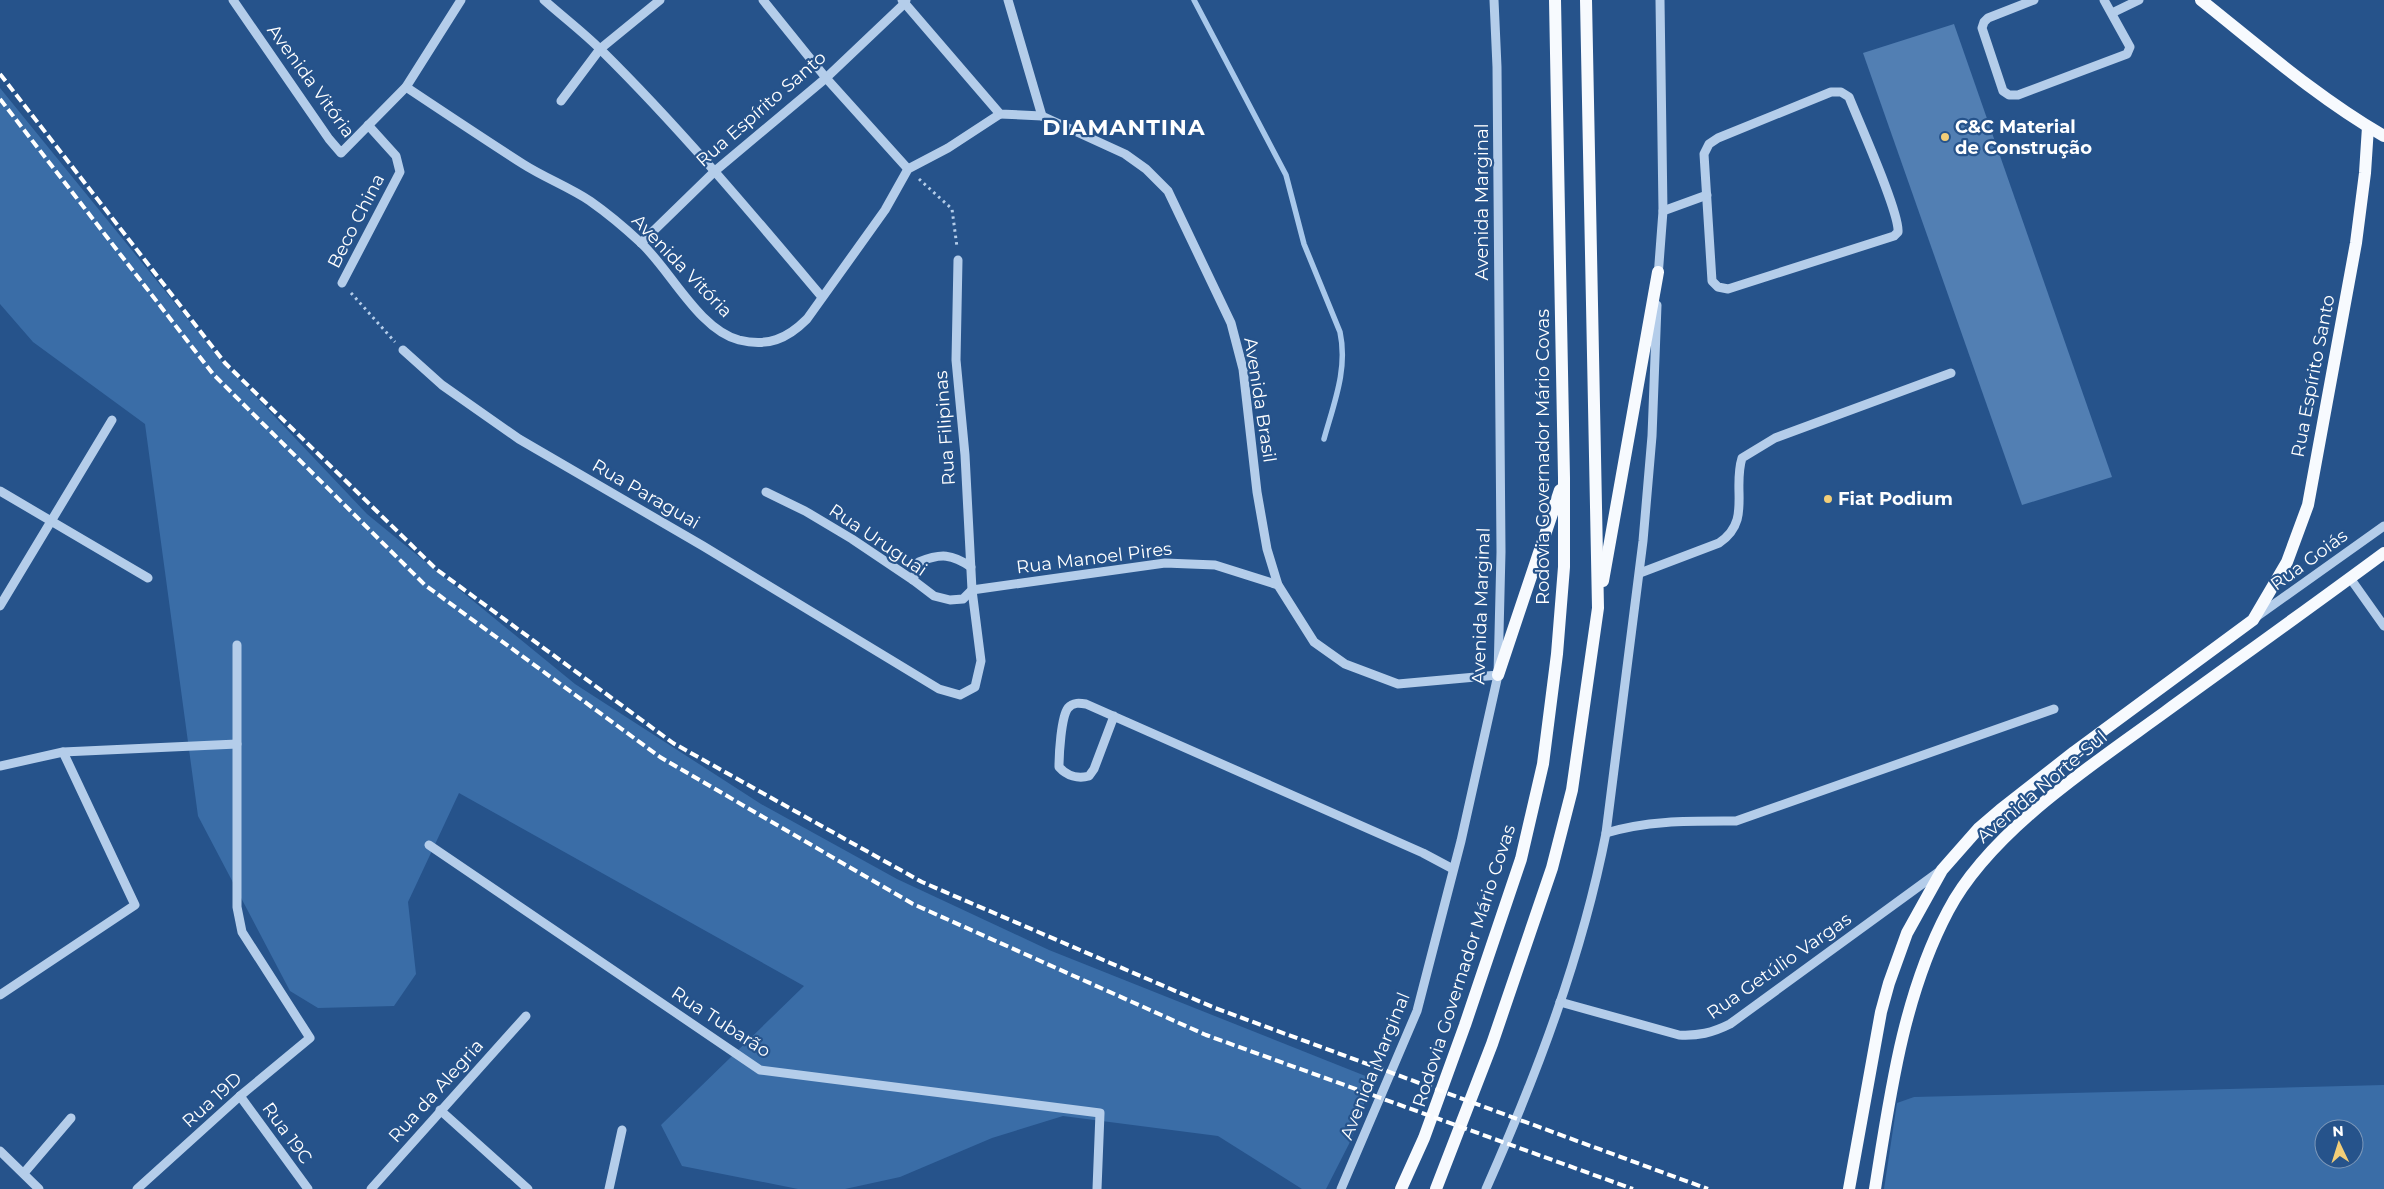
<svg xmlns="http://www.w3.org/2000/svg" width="2384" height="1189" font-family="Montserrat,sans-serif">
<rect width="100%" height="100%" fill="#26538b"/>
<g fill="#3a6da7" fill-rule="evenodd">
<polygon points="0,88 222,361 367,514 575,684 761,804 897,879 1049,950 1373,1079 1351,1140 1326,1189 1302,1189 1218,1136 1063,1116 992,1138 900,1177 845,1189 798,1189 682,1166 661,1125 804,986 459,793 408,902 416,974 394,1006 318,1008 290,991 198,816 145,424 33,342 0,304"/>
<path d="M 2384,1085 L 2384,1189 L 1884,1189 L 1897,1103 L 1914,1097 ZM 2324,1129 L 2354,1129 L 2354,1159 L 2324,1159 Z"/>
</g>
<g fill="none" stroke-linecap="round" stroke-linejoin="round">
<path stroke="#a8c8eb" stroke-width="5.5" d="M 1194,0 L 1286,175 L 1304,244 L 1340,332 C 1348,369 1334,403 1324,439"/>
</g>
<polygon fill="#527fb3" points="1954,24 2112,477 2022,505 1863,53"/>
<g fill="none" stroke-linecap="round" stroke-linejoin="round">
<g stroke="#b4cdea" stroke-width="3" stroke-dasharray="2.5 4" stroke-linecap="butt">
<polyline points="919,179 952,209 957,247"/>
<polyline points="351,293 395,342"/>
</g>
<g stroke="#b4cdea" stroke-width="9">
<polyline points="233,0 329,139 341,153 406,87 461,0"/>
<path d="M 544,0 C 563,17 583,32 601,50 C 680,128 751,213 822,297"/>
<polyline points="763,0 826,78 908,169"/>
<polyline points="902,0 1000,114 1042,116 1125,154 1146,169 1168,191 1231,323 1243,369 1257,492 1267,549 1278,585 1314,642 1345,664 1398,684 1498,675"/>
<polyline points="1008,0 1042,116"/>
<polyline points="2034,0 1988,18 1984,22 1982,28 2003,91 2009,95 2018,95 2127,54 2130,47 2104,0"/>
<polyline points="2112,13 2139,0"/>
<path d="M 406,87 C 445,113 484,139 523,164 C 545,178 569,187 590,201 C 607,213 625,228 640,242 C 670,269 698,329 739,340 C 768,347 787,339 807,319 L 885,210 L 908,169 L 948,148 L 1000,114"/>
<path d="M 1831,92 L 1841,92 L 1849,97 C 1858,120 1900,213 1898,232 L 1894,236 L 1728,289 L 1718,287 L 1712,281 L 1704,154 L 1709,144 L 1718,138 Z"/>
<polyline points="561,101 600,49 660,0"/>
<polyline points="1663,211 1707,195"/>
<polyline points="641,243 715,171 826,78 905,3 906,0"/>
<polyline points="1658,277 1663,211 1660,0"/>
<polyline points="342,283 400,172 396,156 368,125"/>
<polyline points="403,350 442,385 519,439 703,546 939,689 960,695 975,687 981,661 972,590 965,455 956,360 958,260"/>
<polyline points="0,491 148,578"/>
<polyline points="766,492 805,511 852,539 913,580 934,596 950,600 963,599 972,590 1165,563 1215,565 1278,585"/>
<path d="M 1640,573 L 1719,543 C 1752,521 1732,490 1742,458 L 1775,438 L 1951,373"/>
<polyline points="2350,578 2384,626"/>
<path d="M 913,580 L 919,562 C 941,553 952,554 971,567"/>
<polyline points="0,606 112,420"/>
<polyline points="2256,617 2384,526"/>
<path d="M 1114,716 L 1094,769 L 1089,776 C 1078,779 1067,776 1059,767 C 1059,755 1061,717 1068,708 C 1073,702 1080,703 1086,704 L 1423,853 L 1453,869"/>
<polyline points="0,766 63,752 237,744"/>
<path d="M 1606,833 C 1648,820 1692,821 1736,821 L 2054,709"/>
<polyline points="429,845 760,1070 1100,1113 1097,1189"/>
<polyline points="0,995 135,905 63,752"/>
<path d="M 1560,1002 L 1679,1035 C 1698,1036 1712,1033 1730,1024 L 1940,871"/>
<polyline points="240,1096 308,1189"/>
<polyline points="440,1110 528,1189"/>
<polyline points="0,1151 39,1189"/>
<polyline points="24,1173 71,1118"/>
<polyline points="137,1189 240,1096 310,1038 242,932 237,907 237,645"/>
<polyline points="371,1189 526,1016"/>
<polyline points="609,1189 622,1130"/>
<polyline points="1341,1189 1417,1011 1461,841 1498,675 1501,552 1497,67 1494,0"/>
<path d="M 1486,1189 C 1537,1074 1582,956 1606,833 L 1643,541 L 1652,436 L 1657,305"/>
</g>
<g stroke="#f7fafe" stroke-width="12">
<path d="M 2201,0 C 2260,47 2318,98 2384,136"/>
<polyline points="1603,581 1658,272"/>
<polyline points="1498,675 1560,490"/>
<polyline points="1401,1189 1424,1138 1465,1025 1521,859 1543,764 1557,654 1564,567 1564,478 1555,0"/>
<polyline points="1436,1189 1492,1044 1552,868 1572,790 1598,608 1586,0"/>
<polyline points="1849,1189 1881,1012 1889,983 1907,933 1942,870 1979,828 2000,810 2074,752 2253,620 2287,562 2308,505 2356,243 2365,173 2368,127"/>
<path d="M 1875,1189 C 1890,1095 1903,996 1948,911 C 1990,831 2092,765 2165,712 C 2238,659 2311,607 2384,553"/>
</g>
<g stroke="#fff" stroke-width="4" stroke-dasharray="9 4" stroke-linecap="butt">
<polyline points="0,74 225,363 436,569 673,743 922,882 1215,1008 1708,1189"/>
<polyline points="0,99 213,374 425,585 660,757 913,904 1206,1035 1633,1189"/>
</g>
</g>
<g fill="#f3ce78" stroke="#26538b" stroke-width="2">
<circle cx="1945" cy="137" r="5"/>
<circle cx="1828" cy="499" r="5"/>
</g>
<g text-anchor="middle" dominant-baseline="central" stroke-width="4.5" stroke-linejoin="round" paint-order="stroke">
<g font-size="18" fill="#fff" stroke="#26538b">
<text transform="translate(311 81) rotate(54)">Avenida Vitória</text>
<text transform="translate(761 109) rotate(-41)">Rua Espírito Santo</text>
<text transform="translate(1482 202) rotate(-90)">Avenida Marginal</text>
<text transform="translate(356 221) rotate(-63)">Beco China</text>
<text transform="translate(682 266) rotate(46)">Avenida Vitória</text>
<text transform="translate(2313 376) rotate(-79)">Rua Espírito Santo</text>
<text transform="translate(1260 400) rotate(81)">Avenida Brasil</text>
<text transform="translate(945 428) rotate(-94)">Rua Filipinas</text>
<text transform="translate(1543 457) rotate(-90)">Rodovia Governador Mário Covas</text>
<text transform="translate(646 494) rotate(30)">Rua Paraguai</text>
<text transform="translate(878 540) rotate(34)">Rua Uruguai</text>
<text transform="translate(1094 558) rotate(-7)">Rua Manoel Pires</text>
<text transform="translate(2309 560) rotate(-36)">Rua Goiás</text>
<text transform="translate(1481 606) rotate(-88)">Avenida Marginal</text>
<text transform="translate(2042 787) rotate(-40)">Avenida Norte-Sul</text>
<text transform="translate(1464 966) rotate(-72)">Rodovia Governador Mário Covas</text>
<text transform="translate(1779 966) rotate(-35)">Rua Getúlio Vargas</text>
<text transform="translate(721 1022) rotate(33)">Rua Tubarão</text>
<text transform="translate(1375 1066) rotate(-68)">Avenida Marginal</text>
<text transform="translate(436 1091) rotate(-48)">Rua da Alegria</text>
<text transform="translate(212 1100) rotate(-42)">Rua 19D</text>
<text transform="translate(287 1133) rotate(54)">Rua 19C</text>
</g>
<g font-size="18" font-weight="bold" fill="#fff" stroke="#26538b" text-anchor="start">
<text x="1955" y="127">C&amp;C Material<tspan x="1955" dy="21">de Construção</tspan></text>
<text x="1838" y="499">Fiat Podium</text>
</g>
<g font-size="22" font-weight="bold" letter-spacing="1" fill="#fff" stroke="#26538b">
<text x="1124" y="127">DIAMANTINA</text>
</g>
</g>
<g transform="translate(2339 1144) rotate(356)"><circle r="24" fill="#26538b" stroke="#7d98b9"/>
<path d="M0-4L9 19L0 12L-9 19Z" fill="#f3ce78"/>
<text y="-8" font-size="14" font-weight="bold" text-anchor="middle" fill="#ffffff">N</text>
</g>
</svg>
